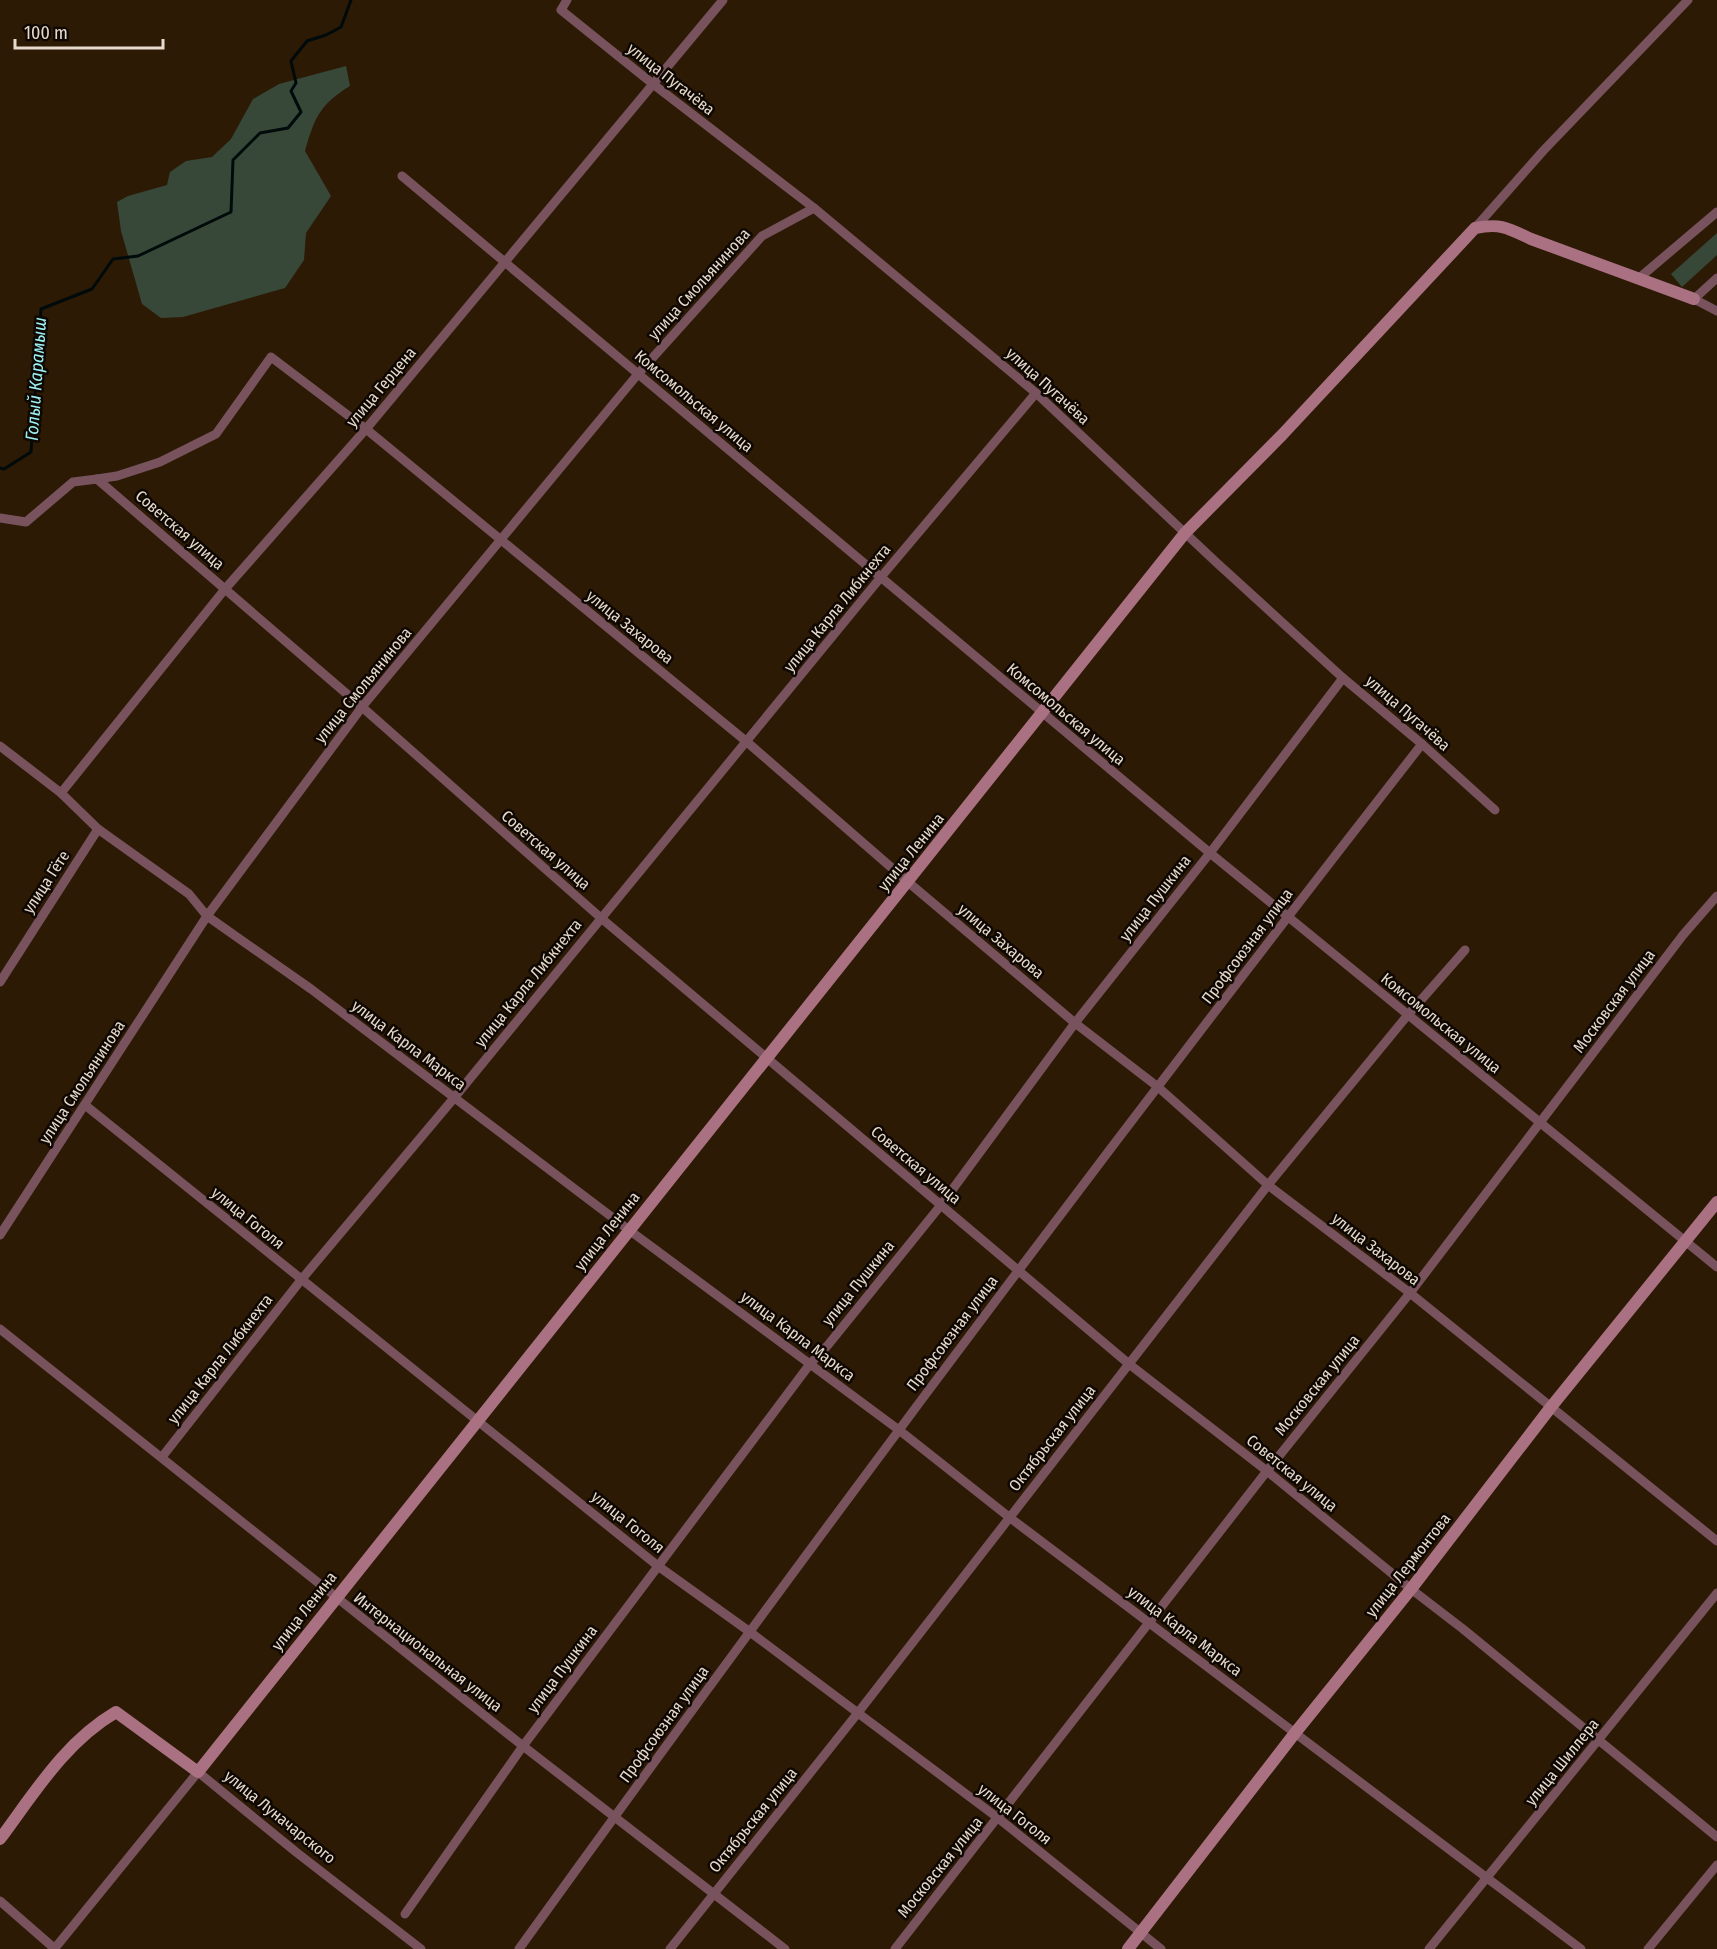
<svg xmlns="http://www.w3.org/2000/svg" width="1717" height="1949" viewBox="0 0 1717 1949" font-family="'Fira Sans Condensed',sans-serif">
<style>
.green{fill:#374839}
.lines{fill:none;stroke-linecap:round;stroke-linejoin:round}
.stream{stroke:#000a0b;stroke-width:3}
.street{stroke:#78535e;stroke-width:9}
.secondary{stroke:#aa7182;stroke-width:12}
.labels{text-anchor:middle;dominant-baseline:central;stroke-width:5;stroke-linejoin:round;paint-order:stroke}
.street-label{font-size:16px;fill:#e6dacd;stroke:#0e0702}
.water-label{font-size:18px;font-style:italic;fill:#9cf1f4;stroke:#0e0702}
</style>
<rect width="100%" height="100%" fill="#2c1a05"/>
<g class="green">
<path d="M346 66 350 86C320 104 314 119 305 151L331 196 306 233 304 260 285 288 183 317 161 318 142 304 121 231 117 202 128 196 167 185 170 172 186 161 212 157 231 139 253 99 279 84Z"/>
<path d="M1717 233V255L1682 287 1671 274Z"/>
</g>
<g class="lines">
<path class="stream" d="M0 468 4 469 31 452 41 309 92 289 113 259 138 256 231 212 233 160 260 133 288 128 301 112 291 91 296 83 291 61 307 41 326 35 341 27 351 0"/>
<g class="street">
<path d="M567 0 561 10 653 84 814 208 1036 393 1217 563 1343 678 1422 744 1495 810"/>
<path d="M402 176 1210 853 1717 1267"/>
<path d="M1475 228 1543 151 1688 0"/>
<path d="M1717 278 1694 299 1717 311"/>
<path d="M1638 279 1717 212"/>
<path d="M97 479 117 476 160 462 216 434 271 357 366 429 747 742 908 882 1075 1023 1158 1087 1268 1185 1410 1293 1717 1541"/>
<path d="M0 518 26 522 73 482 97 479 362 707 601 918 1129 1364 1267 1471 1411 1589 1463 1629 1717 1837"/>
<path d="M0 746 61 793 98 829 189 894 207 916 311 989 629 1230 899 1430 1009 1517 1581 1949"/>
<path d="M61 793 225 589 366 429 723 0"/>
<path d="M0 982 98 829"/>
<path d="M85 1105 658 1566 750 1632 998 1818 1161 1949"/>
<path d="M0 1235 207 916 362 707 638 374 762 236 814 208"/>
<path d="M0 1329 523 1746 785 1949"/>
<path d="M162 1457 301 1280 454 1098 881 577 1036 393"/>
<path d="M0 1901 55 1949"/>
<path d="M405 1914 523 1746 810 1364 828 1345 941 1205 1075 1023 1210 853 1343 678"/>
<path d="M55 1948 198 1772 296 1852 421 1949"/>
<path d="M519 1949C812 1542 1113 1140 1422 744"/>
<path d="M670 1949 857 1714 1268 1185 1407 1016 1465 950"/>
<path d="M895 1949 1267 1471 1410 1293 1683 935 1717 896"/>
<path d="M1429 1949 1717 1593"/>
<path d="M1648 1949 1717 1865"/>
</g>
<g class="secondary">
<path d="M0 1839C35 1792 65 1742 116 1712L198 1772 1185 533 1282 435 1475 228C1501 223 1508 228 1531 239L1694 299"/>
<path d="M1128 1949 1295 1733 1411 1589 1551 1407 1717 1202"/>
</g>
</g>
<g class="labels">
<g class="street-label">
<text transform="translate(671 79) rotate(38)">улица Пугачёва</text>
<text transform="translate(699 284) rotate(-48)">улица Смольянинова</text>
<text transform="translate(1048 386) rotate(42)">улица Пугачёва</text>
<text transform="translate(381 387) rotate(-50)">улица Герцена</text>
<text transform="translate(694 401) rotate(40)">Комсомольская улица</text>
<text transform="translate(180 530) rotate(41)">Советская улица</text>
<text transform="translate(837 608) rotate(-51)">улица Карла Либкнехта</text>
<text transform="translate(630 627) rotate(39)">улица Захарова</text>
<text transform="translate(363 685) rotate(-51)">улица Смольянинова</text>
<text transform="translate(1408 713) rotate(41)">улица Пугачёва</text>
<text transform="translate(1066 714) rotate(40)">Комсомольская улица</text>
<text transform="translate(546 850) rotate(41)">Советская улица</text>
<text transform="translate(911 852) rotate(-51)">улица Ленина</text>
<text transform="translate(46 882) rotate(-57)">улица Гёте</text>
<text transform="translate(1155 898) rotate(-52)">улица Пушкина</text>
<text transform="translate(1001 941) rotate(40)">улица Захарова</text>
<text transform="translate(1247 946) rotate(-53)">Профсоюзная улица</text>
<text transform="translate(528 983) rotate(-51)">улица Карла Либкнехта</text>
<text transform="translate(1614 1001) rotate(-53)">Московская улица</text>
<text transform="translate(1441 1023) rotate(39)">Комсомольская улица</text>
<text transform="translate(409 1045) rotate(37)">улица Карла Маркса</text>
<text transform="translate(82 1082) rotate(-57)">улица Смольянинова</text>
<text transform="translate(916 1165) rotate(40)">Советская улица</text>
<text transform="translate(248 1218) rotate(39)">улица Гоголя</text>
<text transform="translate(607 1231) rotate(-52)">улица Ленина</text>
<text transform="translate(1376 1249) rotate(38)">улица Захарова</text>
<text transform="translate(858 1283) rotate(-51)">улица Пушкина</text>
<text transform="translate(952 1333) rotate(-53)">Профсоюзная улица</text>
<text transform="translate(798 1336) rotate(37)">улица Карла Маркса</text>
<text transform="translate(220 1359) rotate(-52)">улица Карла Либкнехта</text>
<text transform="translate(1317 1385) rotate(-51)">Московская улица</text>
<text transform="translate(1052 1438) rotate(-52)">Октябрьская улица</text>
<text transform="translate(1292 1473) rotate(39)">Советская улица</text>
<text transform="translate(628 1522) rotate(39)">улица Гоголя</text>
<text transform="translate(1408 1565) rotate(-52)">улица Лермонтова</text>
<text transform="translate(304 1611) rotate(-52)">улица Ленина</text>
<text transform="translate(1185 1631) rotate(37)">улица Карла Маркса</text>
<text transform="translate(428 1652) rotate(38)">Интернациональная улица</text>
<text transform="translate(562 1669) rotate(-53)">улица Пушкина</text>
<text transform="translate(664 1724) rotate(-54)">Профсоюзная улица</text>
<text transform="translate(1562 1762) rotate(-51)">улица Шиллера</text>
<text transform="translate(1015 1814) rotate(38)">улица Гоголя</text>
<text transform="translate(280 1817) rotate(39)">улица Луначарского</text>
<text transform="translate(753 1820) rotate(-51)">Октябрьская улица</text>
<text transform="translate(940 1867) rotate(-51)">Московская улица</text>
</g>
<g class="water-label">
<text transform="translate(36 379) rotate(-86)">Голый Карамыш</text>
</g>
</g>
<path d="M15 39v9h148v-9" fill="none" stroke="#e6dacd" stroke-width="3"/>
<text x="24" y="39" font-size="18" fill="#e6dacd" stroke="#0e0702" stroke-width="4.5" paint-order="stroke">100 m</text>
</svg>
